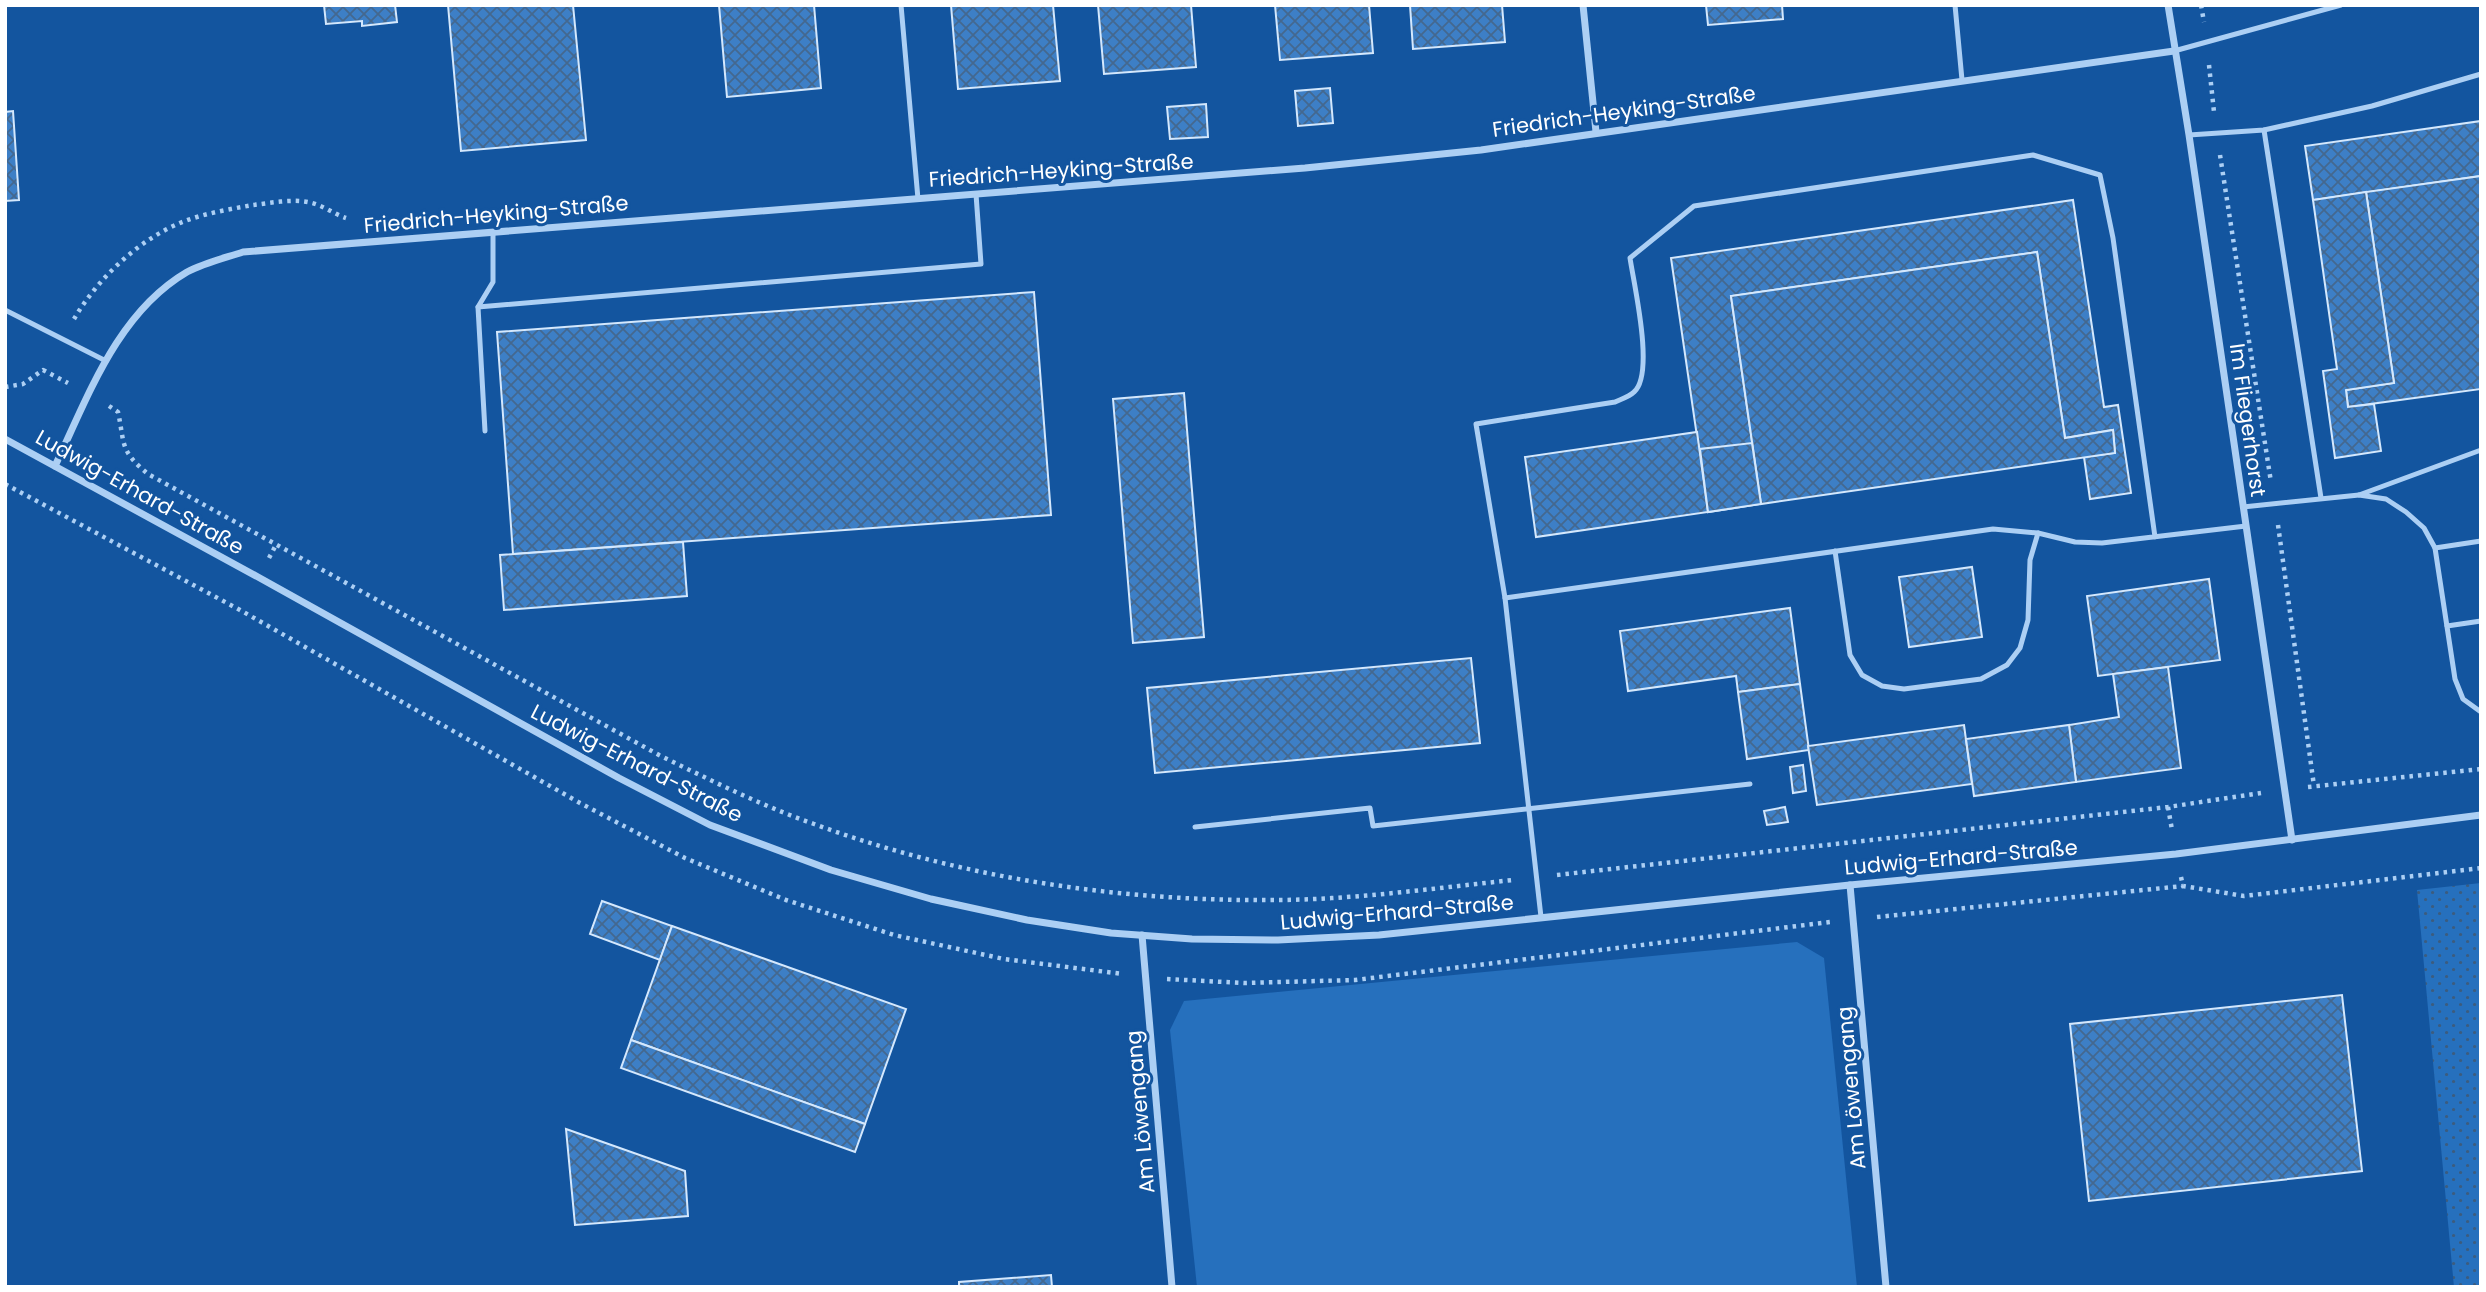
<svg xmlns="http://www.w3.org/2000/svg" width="2486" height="1292" viewBox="0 0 2486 1292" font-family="Poppins,sans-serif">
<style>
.green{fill:#2670bd}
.park{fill:url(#park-dots)}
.building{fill:url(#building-cross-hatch);stroke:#d4e8fd;stroke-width:2}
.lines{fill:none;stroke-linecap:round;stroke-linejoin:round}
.path{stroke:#accff4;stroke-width:4.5;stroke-dasharray:3.5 5;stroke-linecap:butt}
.lane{stroke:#accff4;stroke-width:5}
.street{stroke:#accff4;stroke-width:7}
.labels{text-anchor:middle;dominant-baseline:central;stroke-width:6;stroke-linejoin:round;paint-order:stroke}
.street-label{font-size:21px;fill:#fff;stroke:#13559f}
</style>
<defs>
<pattern id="park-dots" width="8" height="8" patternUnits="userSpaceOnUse" patternTransform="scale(1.75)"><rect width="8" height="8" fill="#2670bd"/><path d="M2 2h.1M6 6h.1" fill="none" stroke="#3b5c7f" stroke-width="1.8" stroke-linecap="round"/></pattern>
<pattern id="building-cross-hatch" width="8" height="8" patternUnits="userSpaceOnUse" patternTransform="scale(1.75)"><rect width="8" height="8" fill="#3d7fc6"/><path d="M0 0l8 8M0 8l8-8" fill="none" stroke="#44688f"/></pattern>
</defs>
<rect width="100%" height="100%" fill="#13559f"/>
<path class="green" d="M1797 942 1824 958 1857 1287H1197L1170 1030 1184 1001Z"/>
<path class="park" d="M2481 883V1287H2454L2417 890Z"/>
<g class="building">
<path d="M324 5H395L397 22 362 26V21L326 24Z"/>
<path d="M448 5H573L586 140 461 151Z"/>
<path d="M719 5H814L821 88 727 97Z"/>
<path d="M951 5H1053L1060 81 958 89Z"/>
<path d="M1098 5H1191L1196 67 1104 74Z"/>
<path d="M1275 5H1369L1373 53 1280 60Z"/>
<path d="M1410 5H1502L1505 42 1413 49Z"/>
<path d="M1706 5H1782L1783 19 1708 25Z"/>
<path d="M1330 88 1333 123 1298 126 1295 91Z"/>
<path d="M1206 104 1208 137 1170 139 1167 107Z"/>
<path d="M13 111 19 200 5 201V112Z"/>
<path d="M2481 121V176L2313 200 2305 146Z"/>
<path d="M2481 176V389L2348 407 2346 390 2394 383 2366 192Z"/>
<path d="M2366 192 2394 383 2346 390 2348 407 2374 404 2381 451 2335 458 2323 371 2337 369 2313 200Z"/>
<path d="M2073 200 2104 407 2118 405 2131 493 2090 499 2084 457 2115 453 2113 430 2065 438 2037 252 1731 296 1761 504 1708 512 1671 258Z"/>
<path d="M2037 252 2065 438 2113 430 2115 453 1761 504 1731 296Z"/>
<path d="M1034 292 1051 515 513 554 497 332Z"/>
<path d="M1184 393 1204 637 1133 643 1113 399Z"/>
<path d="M1697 432 1708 512 1536 537 1525 457Z"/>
<path d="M1752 443 1761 504 1708 512 1700 449Z"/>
<path d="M683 542 687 596 504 610 500 555Z"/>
<path d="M1972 567 1982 637 1909 647 1899 577Z"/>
<path d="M2209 579 2220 660 2098 676 2087 596Z"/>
<path d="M1790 608 1800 684 1738 692 1736 676 1628 691 1620 631Z"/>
<path d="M1471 658 1480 743 1155 773 1147 688Z"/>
<path d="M2168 667 2181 768 2076 782 2069 725 2119 717 2113 674Z"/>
<path d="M1800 684 1809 750 1747 759 1738 692Z"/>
<path d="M1964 725 1972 784 1817 805 1808 746Z"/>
<path d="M2069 725 2076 782 1974 796 1966 739Z"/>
<path d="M1803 765 1806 791 1793 793 1790 767Z"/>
<path d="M1785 807 1788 822 1767 825 1764 811Z"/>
<path d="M602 901 672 926 660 960 590 934Z"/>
<path d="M672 926 906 1009 865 1124 631 1040Z"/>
<path d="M2342 995 2362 1171 2089 1201 2070 1024Z"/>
<path d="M631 1040 865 1124 855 1152 621 1068Z"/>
<path d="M566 1129 685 1171 688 1216 575 1225Z"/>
<path d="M1051 1275 1052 1287H959V1282Z"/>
</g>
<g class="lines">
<g class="path">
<path d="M2201 5 2204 22"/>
<path d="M2209 65 2214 112"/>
<path d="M2220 155 2271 482"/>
<path d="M74 319C98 278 140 238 185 221 206 213 231 209 253 205 271 203 294 198 312 203 324 206 334 214 346 218"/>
<path d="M5 387 23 384 43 370 68 383"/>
<path d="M109 406 118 412C125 444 119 450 148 474L659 755C710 780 760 805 814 824 964 879 1122 902 1281 900 1359 899 1436 888 1513 880"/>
<path d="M5 484 240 610 580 803 685 858 786 900 894 935 1004 959 1123 974"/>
<path d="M2278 525 2314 786"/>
<path d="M269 558 277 543"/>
<path d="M2308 787 2481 769"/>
<path d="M2168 807 2172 830"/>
<path d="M1557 875 2168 807 2261 793"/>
<path d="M2181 877 2183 886 2244 896 2481 868"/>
<path d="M1877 917 2183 886"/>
<path d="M1167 979 1244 983 1355 980 1830 922"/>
</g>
<g class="lane">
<path d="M901 5 918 199"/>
<path d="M1955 5 1962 80"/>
<path d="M2174 51 2341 5"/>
<path d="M2264 130 2321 498"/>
<path d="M2189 135 2264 130 2372 106 2481 74"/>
<path d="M478 307 981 264 976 194"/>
<path d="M5 310 106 361"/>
<path d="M485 431 478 307 493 282V232"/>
<path d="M2359 495 2386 499 2406 512 2424 528 2435 548 2455 679 2463 699 2481 712"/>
<path d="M2243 507 2359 495 2481 450"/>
<path d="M2155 537 2113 238 2100 175 2033 155 1694 206 1630 258C1634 285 1655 374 1634 392 1629 397 1621 399 1615 402L1476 424 1505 598 1993 529 2038 533 2075 542 2102 543 2246 526"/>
<path d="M2435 548 2481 541"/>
<path d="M1835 551 1850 655 1862 675 1882 686 1904 689 1981 679 2007 665 2020 648 2028 620 2030 560 2038 533"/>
<path d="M1505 598 1541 917"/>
<path d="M2447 626 2481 621"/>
<path d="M1195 827 1370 808 1373 826 1750 784"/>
</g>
<g class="street">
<path d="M1583 5 1596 132"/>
<path d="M2168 5 2189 135 2292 840"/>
<path d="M5 439 258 577 619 778 710 825 831 870 931 899 1027 920 1111 933 1192 939 1278 940 1379 935 1850 885 2176 854 2481 815"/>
<path d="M55 466C88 397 117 313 187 272 204 263 225 258 243 252L1305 168 1481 150 2174 51"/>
<path d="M1850 885 1886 1287"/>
<path d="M1142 935 1172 1287"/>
</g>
</g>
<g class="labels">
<g class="street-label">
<text transform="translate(1624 111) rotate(-8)">Friedrich-Heyking-Straße</text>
<text transform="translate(1061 170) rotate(-4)">Friedrich-Heyking-Straße</text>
<text transform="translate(496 214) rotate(-5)">Friedrich-Heyking-Straße</text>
<text transform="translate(2248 420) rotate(82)">Im Fliegerhorst</text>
<text transform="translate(140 492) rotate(29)">Ludwig-Erhard-Straße</text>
<text transform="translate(637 763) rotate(27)">Ludwig-Erhard-Straße</text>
<text transform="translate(1961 857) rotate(-5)">Ludwig-Erhard-Straße</text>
<text transform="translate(1397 912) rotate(-5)">Ludwig-Erhard-Straße</text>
<text transform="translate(1851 1088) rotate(-95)">Am Löwengang</text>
<text transform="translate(1140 1112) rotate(-95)">Am Löwengang</text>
</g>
</g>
<rect width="2486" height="1292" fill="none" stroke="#ffffff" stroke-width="14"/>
</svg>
